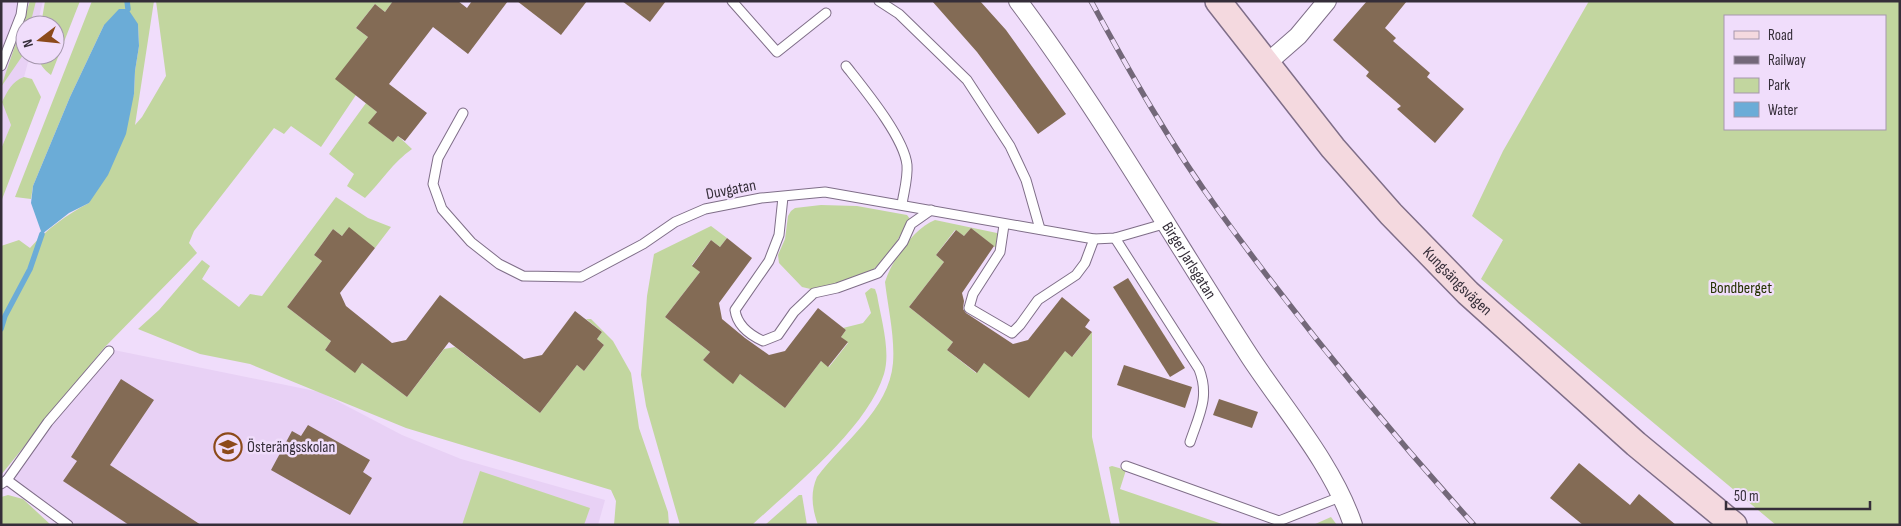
<svg xmlns="http://www.w3.org/2000/svg" width="1901" height="526" viewBox="0 0 1901 526" font-family="'Sofia Sans Condensed',sans-serif">
<style>
.built{fill:#e8d1f5}
.green{fill:#c2d69f;fill-rule:evenodd}
.water{fill:#6bacd7}
.lines{fill:none;stroke-linecap:round;stroke-linejoin:round}
.stream{stroke:#6bacd7;stroke-width:5.5}
.building{fill:#836b55}
.lane-casing{stroke:#7f6e88;stroke-width:11}
.street-casing{stroke:#7f6e88;stroke-width:20}
.secondary-casing{stroke:#7f6e88;stroke-width:28}
.lane{stroke:#fff;stroke-width:9}
.street{stroke:#fff;stroke-width:18}
.secondary{stroke:#f4d9df;stroke-width:25}
.rail-casing{stroke:#736879;stroke-width:5.5}
.rail{stroke:#f0ddfb;stroke-width:4;stroke-dasharray:11;stroke-linecap:butt}
.labels{text-anchor:middle;dominant-baseline:central;stroke-width:5;stroke-linejoin:round;paint-order:stroke}
.street-label{font-size:16px;fill:#352e39;stroke:#f0ddfb}
.park-label{font-size:16px;fill:#253201;stroke:#f0ddfb}
.poi-label{font-size:16px;fill:#352e39;stroke:#f0ddfb;text-anchor:start}
</style>
<rect width="100%" height="100%" fill="#f0ddfb"/>
<g class="built">
<path d="M1 1H43L37 25H25V55H30L11 125 1 149Z"/>
<path d="M104 348 320 392 402 435 461 459 605 500 598 525H63L5 473Z"/>
</g>
<g class="green">
<path d="M30 1H36L30 25H25L23 55 1 87Z"/>
<path d="M45 1H80L51 75C44 70 39 64 38 55H55V25H41Z"/>
<path d="M92 1H154L135 125 142 117 166 76 156 1H393L385 12 375 4 356 28 368 37 336 79 356 95 321 147 291 126 284 134 274 128 194 231 189 243 197 253 104 348 1 475V246L19 240 30 248C47 229 66 215 89 203L134 94 135 71 139 46 138 24 104 25 70 97 33 186 31 199 15 197Z"/>
<path d="M1589 1H1900V525H1776L1481 279 1503 240 1472 216 1503 151ZM1725 16H1885V129H1725Z"/>
<path d="M24 77 32 79 41 97 1 202V149L11 125 2 102C7 92 12 81 24 77Z"/>
<path d="M366 103 377 112 369 123 393 142 398 136 412 149C393 162 381 182 365 198L347 186 354 174 329 154Z"/>
<path d="M336 197 368 218 391 227 375 248 349 228 342 236 333 229 314 255 322 261 287 307 331 341 325 350 355 372 362 363 407 397 444 349 455 347 540 413 577 365 584 371 604 345 597 339 602 332 586 319H591L613 341 631 373 639 428 668 512 669 525H614L616 501 611 490 406 428 250 364 200 354 138 329 159 310 202 260 210 266 202 279 239 307 250 294 262 296Z"/>
<path d="M821 205 857 206 907 215 910 219 891 251 871 272 815 290 802 287 779 263 778 255 785 239 788 216 791 211 795 208Z"/>
<path d="M935 220 997 233 1000 235V244L996 248 971 228 964 236 955 230 936 255 944 262 909 307 953 342 947 350 976 373 984 363 1065 351 1073 356 1092 332V437L1111 525H818C812 508 810 493 817 477 843 442 889 410 893 363 895 337 888 308 885 282 892 260 913 229 935 220Z"/>
<path d="M711 226 727 238 720 247 711 240 692 265 700 272 665 317 710 352 703 360 733 383 740 374 785 408 821 361 829 367 848 343 841 337 846 330 843 328 863 323 871 313 865 293 871 288 875 289 877 295C881 319 891 351 884 374 867 429 793 487 752 525H680L646 406 641 375 647 296 654 254Z"/>
<path d="M1112 466 1126 470 1120 489 1225 525H1120L1109 467Z"/>
<path d="M480 471 590 508 584 525H462Z"/>
<path d="M8 495 23 499 51 525H1V497Z"/>
<path d="M799 495H802L807 525H765Z"/>
<path d="M1331 517 1337 525H1313Z"/>
</g>
<path class="water" d="M119 9H128L138 24 139 46 135 71 134 94 126 134 108 175 89 203 69 213 42 234 31 203 33 186 70 97 104 25Z"/>
<g class="lines">
<g class="stream">
<path d="M127 1 128 9"/>
<path d="M1 329 5 316 30 269 42 234"/>
</g>
</g>
<g class="building">
<path d="M393 1H458L467 8 472 1H508L468 54 433 27 389 84 427 113 405 141 398 136 393 142 368 123 377 112 335 79 368 37 356 28 375 4 385 12Z"/>
<path d="M517 1H587L561 35Z"/>
<path d="M622 1H666L650 22Z"/>
<path d="M932 1H980L1006 30 1066 114 1038 134 977 52Z"/>
<path d="M1367 1H1407L1385 28 1396 38 1393 41 1430 73 1427 77 1464 109 1435 143 1397 109 1401 106 1366 76 1369 72 1333 40Z"/>
<path d="M349 227 375 248 340 293 346 306 392 343 406 340 440 295 524 359 542 355 575 311 602 332 597 339 604 345 584 371 577 365 540 413 449 342 407 397 362 363 355 373 325 350 331 341 287 307 322 261 314 255 333 229 342 236Z"/>
<path d="M971 228 994 246 962 293 964 301 963 309 966 313 1013 344 1028 340 1062 297 1090 320 1085 327 1092 332 1072 357 1065 351 1029 398 984 363 977 373 947 350 953 342 909 307 944 262 936 255 956 230 964 236Z"/>
<path d="M727 238 752 258 719 303 722 319 745 338 769 355 785 351 818 308 846 330 841 337 848 342 828 367 821 361 785 408 740 374 733 384 703 360 710 352 665 317 700 272 692 266 711 240 720 247Z"/>
<path d="M1128 278 1185 368 1170 377 1113 287Z"/>
<path d="M1124 365 1192 387 1185 408 1117 385Z"/>
<path d="M121 379 154 400 110 465 201 525H129L63 481 77 461 71 457Z"/>
<path d="M1219 399 1258 412 1252 428 1213 415Z"/>
<path d="M308 425 370 460 363 472 372 478 350 515 271 470 292 431 301 436Z"/>
<path d="M1579 463 1630 505 1639 494 1676 525H1583L1550 498Z"/>
</g>
<g class="lines">
<g class="lane-casing">
<g id="lane">
<path d="M732 1 777 52 826 13"/>
<path d="M879 1 899 14 967 80 1010 146 1026 180 1040 229"/>
<path d="M1 66 21 15 23 1"/>
<path d="M846 66C864 89 904 137 907 165 908 178 904 191 902 204"/>
<path d="M463 113 438 158 433 184 442 209 471 242 499 264 523 276 581 277 643 244 675 222 705 209 761 198 825 192 1094 239 1115 238 1167 223"/>
<path d="M783 197 779 235 769 261 735 310C737 325 750 335 763 341L778 335 794 312 814 293 837 288 878 273 903 242 911 224 931 210"/>
<path d="M1004 225 1000 252 973 294 969 308 1012 333 1020 325 1038 300 1076 275 1085 263 1094 239"/>
<path d="M1115 238 1199 369C1210 397 1199 415 1190 442"/>
<path d="M1126 466 1279 521 1340 497"/>
<path d="M7 480 68 525"/>
<path d="M1 484 7 480 48 422 109 351"/>
</g>
</g>
<g class="street-casing">
<g id="street">
<path id="s1" d="M1018 1C1103 115 1173 238 1250 357 1285 410 1333 465 1353 525"/>
<path d="M1266 64 1298 36 1327 1"/>
</g>
</g>
<g class="secondary-casing">
<g id="secondary">
<path id="s2" d="M1218 1 1333 148 1391 214 1468 293 1636 444 1734 525"/>
</g>
</g>
<use href="#lane" class="lane"/>
<use href="#street" class="street"/>
<use href="#secondary" class="secondary"/>
<g class="rail-casing">
<path id="rail" d="M1091 1C1130 73 1171 145 1219 211 1298 320 1384 425 1474 525"/>
</g>
<use href="#rail" class="rail"/>
</g>
<defs>
<g id="school-ring" transform="scale(1.4375)"><circle r="9.5" fill="#f0ddfb" stroke="#8c4a1a" stroke-width="1.5"/><path d="M0-5L7-2L0 1L-7-2ZM-4 1L0 2.5L4 1V4Q0 6-4 4Z" fill="#8c4a1a"/></g>
</defs>
<g fill-rule="evenodd">
<use href="#school-ring" x="228" y="447"/>
</g>
<g class="labels">
<g class="street-label">
<text transform="translate(731 190) rotate(-11)">Duvgatan</text>
<text stroke="none"><textPath href="#s1" startOffset="311">Birger Jarlsgatan</textPath></text>
<text stroke="none"><textPath href="#s2" startOffset="369">Kungsängsvägen</textPath></text>
</g>
<g class="park-label">
<text x="1741" y="288">Bondberget</text>
</g>
<g class="poi-label">
<text x="247" y="447">Österängsskolan</text>
</g>
</g>
<rect width="1901" height="526" fill="none" stroke="#352e39" stroke-width="5"/>
<rect x="1724" y="15" width="162" height="115" fill="#f0ddfb" stroke="#a597ad"/>
<rect x="1734" y="31" width="25" height="8" fill="#f4d9df" stroke="#a597ad"/>
<text x="1768" y="40" font-size="15" fill="#352e39">Road</text>
<rect x="1734" y="56" width="25" height="8" fill="#736879" stroke="#a597ad"/>
<text x="1768" y="65" font-size="15" fill="#352e39">Railway</text>
<rect x="1734" y="78" width="25" height="15" fill="#c2d69f" stroke="#a597ad"/>
<text x="1768" y="90" font-size="15" fill="#352e39">Park</text>
<rect x="1734" y="102" width="25" height="15" fill="#6bacd7" stroke="#a597ad"/>
<text x="1768" y="115" font-size="15" fill="#352e39">Water</text>
<g transform="translate(40 40) rotate(254)"><circle r="24" fill="#f0ddfb" stroke="#a597ad"/>
<path d="M0-4L9 19L0 12L-9 19Z" fill="#8c4a1a"/>
<text y="-8" font-size="14" font-weight="bold" text-anchor="middle" fill="#352e39">N</text>
</g>
<path d="M1726 501v8h144v-8" fill="none" stroke="#352e39" stroke-width="2.5"/>
<text x="1734" y="501" font-size="15" fill="#352e39" stroke="#f0ddfb" stroke-width="4" paint-order="stroke">50 m</text>
</svg>
